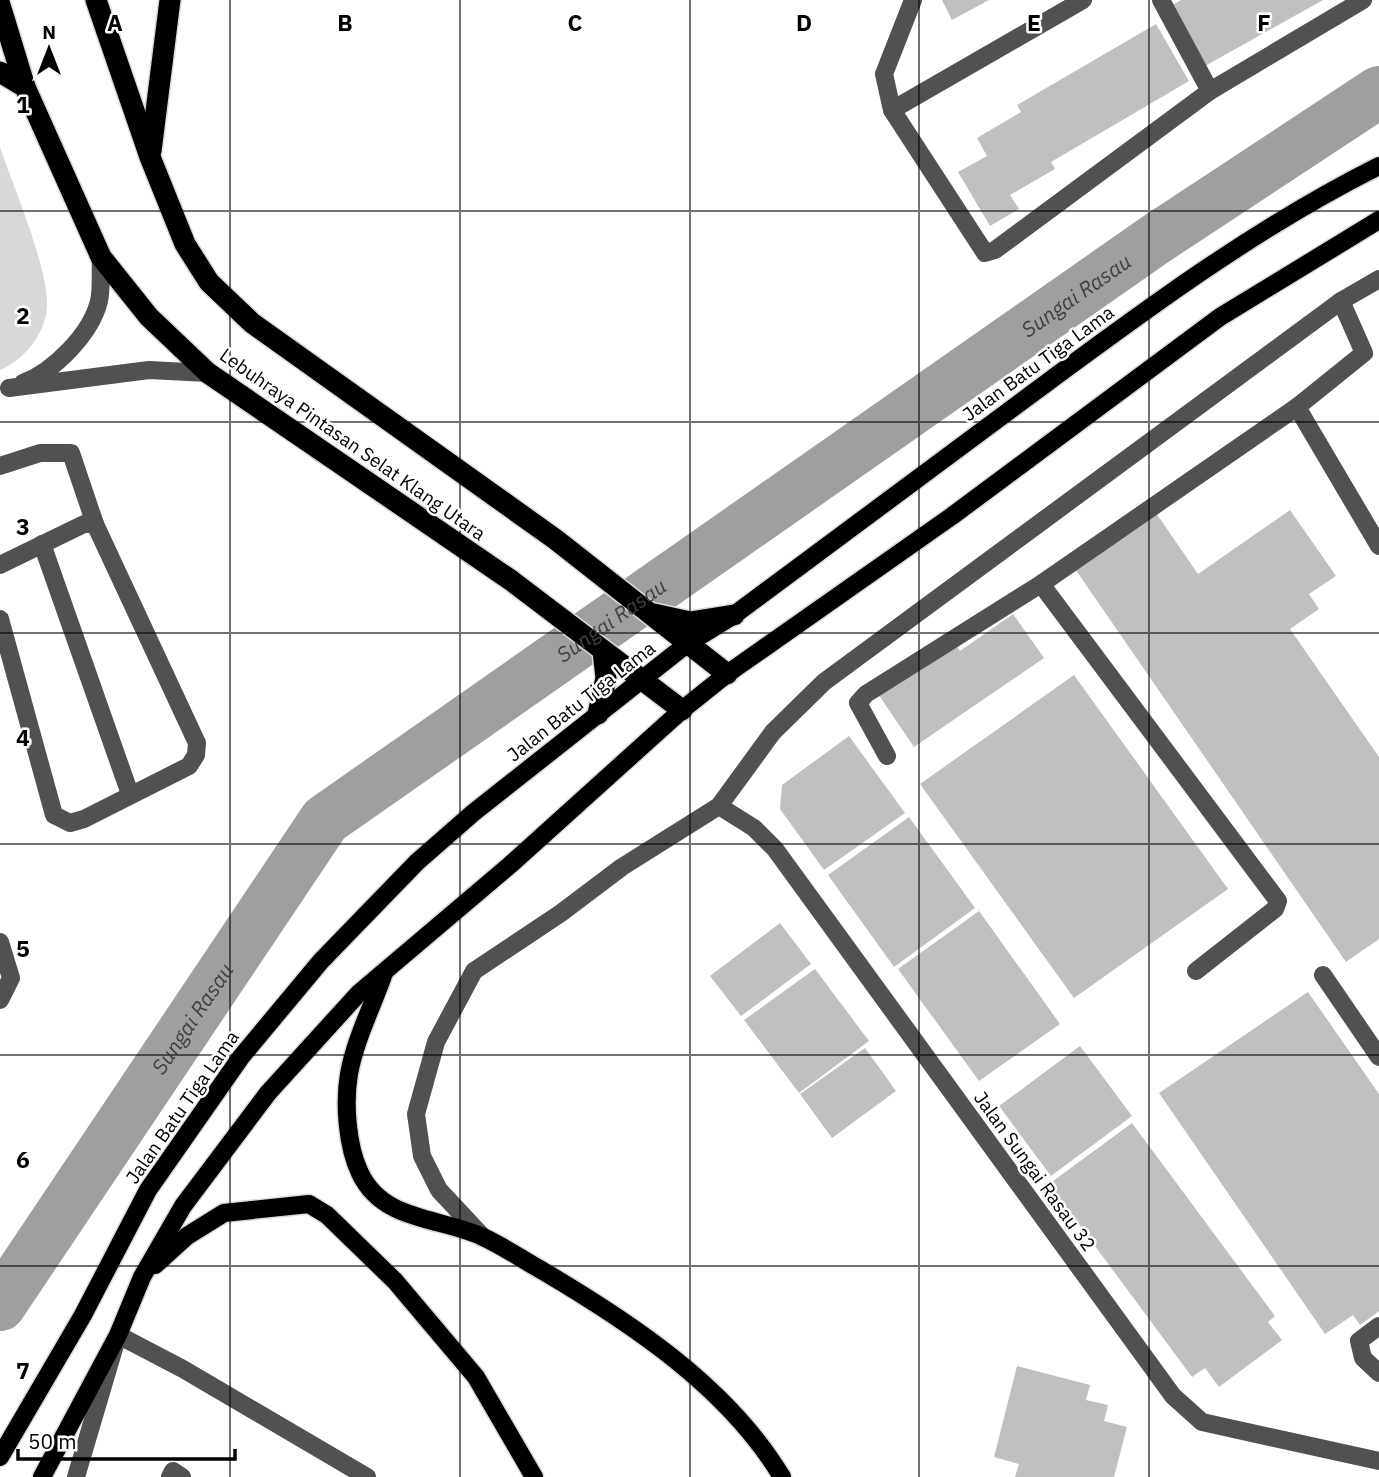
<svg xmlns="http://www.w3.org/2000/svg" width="1379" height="1477" viewBox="0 0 1379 1477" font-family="'IBM Plex Sans',sans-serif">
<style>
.green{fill:#d8d8d8}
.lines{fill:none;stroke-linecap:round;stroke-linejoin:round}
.river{stroke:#9f9f9f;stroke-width:52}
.building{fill:#c0c0c0}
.major-casing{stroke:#dbdbdb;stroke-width:21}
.highway-casing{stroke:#dbdbdb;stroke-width:24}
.minor{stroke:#515151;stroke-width:18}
.major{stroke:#000;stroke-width:18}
.highway{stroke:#000;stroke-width:21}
.grid{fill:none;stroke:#000;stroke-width:2;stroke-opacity:0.55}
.labels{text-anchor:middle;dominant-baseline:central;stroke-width:5;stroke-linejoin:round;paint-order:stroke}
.street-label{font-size:19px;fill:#000;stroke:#fff}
.water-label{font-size:21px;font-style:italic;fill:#404040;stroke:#fff}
.grid-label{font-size:23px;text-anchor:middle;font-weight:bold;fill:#000;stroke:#fff;stroke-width:5;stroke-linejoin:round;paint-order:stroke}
</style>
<rect width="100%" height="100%" fill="#fff"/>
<path class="green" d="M0 147C13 186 47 264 47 303 48 330 25 360 0 370Z"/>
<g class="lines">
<path class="river" id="s1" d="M0 1305 325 820 1156 239 1379 92"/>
</g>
<g class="building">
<path d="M942 0H989L952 20Z"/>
<path d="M1181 0H1323L1205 66 1171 6Z"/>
<path d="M1156 24 1189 81 1051 162 1055 169 1010 195 1019 209 990 226 958 172 987 156 977 138 1021 112 1017 105Z"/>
<path d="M1154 510 1198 574 1290 510 1336 576 1309 594 1319 609 1290 629 1379 757V939L1346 962 1073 566Z"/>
<path d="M1013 614 1044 658 914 747 878 694 954 642 960 651Z"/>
<path d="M1074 675 1228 889 1074 998 920 784Z"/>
<path d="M849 736 905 813 824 870 780 809 782 785Z"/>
<path d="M909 817 975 908 894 967 828 875Z"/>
<path d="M979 911 1060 1024 979 1081 898 969Z"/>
<path d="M780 923 811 964 741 1016 710 976Z"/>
<path d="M815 969 869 1041 799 1093 744 1020Z"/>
<path d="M1308 992 1379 1094V1311L1360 1325 1353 1315 1325 1334 1159 1093Z"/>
<path d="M1080 1046 1132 1116 1051 1176 999 1106Z"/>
<path d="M865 1048 896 1091 832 1138 800 1094Z"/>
<path d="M1132 1123 1275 1316 1268 1322 1282 1340 1219 1387 1205 1368 1192 1377 1049 1184Z"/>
<path d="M1017 1366 1090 1385 1086 1400 1108 1405 1104 1421 1127 1427 1114 1477H1015L1019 1464 994 1457Z"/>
</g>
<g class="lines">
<g class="major-casing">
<g id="major">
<path d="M384 973C373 1005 355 1040 349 1074 344 1103 347 1146 360 1173 383 1222 440 1217 483 1237 503 1246 523 1260 543 1271 631 1323 728 1387 782 1477"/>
<path d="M155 1265 187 1236 224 1213 309 1204 327 1215 395 1281 476 1377 534 1477"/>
<path d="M0 1457 83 1315 148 1190 241 1057 321 961 417 862 473 813 687 644 734 615C833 541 933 467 1033 393 1144 311 1255 228 1379 166"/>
<path d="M42 1477 118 1335 142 1277 183 1206 268 1093 359 993 510 865 682 710 727 674 952 516 1220 317 1379 220"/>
</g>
</g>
<g class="highway-casing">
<g id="highway">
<path d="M96 0 150 157 185 244 209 282 252 323 555 539 727 674"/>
<path d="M0 5 25 87 101 257 149 317 208 373 512 581 682 710"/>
<path d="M0 72 25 87"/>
<path d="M151 151 170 0"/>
<path d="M654 614 690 622 734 615"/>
<path d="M598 714 606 678 603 651"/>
</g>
</g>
<g class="minor">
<path d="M913 0 884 74 892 110 985 253 995 250 1210 91 1363 0"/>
<path d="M1161 0 1210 91"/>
<path d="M892 110 1083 0"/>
<path d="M23 383C54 371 91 334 99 301 102 288 100 271 101 257"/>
<path d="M9 388 149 370 208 373"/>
<path d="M1297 407 1379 546"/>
<path d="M0 466 40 453H71L95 524"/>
<path d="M42 544 130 794"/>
<path d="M0 565 84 524H95L197 743 196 755 189 766 84 819 70 823 54 815 0 619"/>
<path d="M1041 584 1278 901 1275 909 1196 971"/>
<path d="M887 756 858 703 866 694 1041 584 1297 407 1364 353 1341 301"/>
<path d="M719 806 754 828 775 849 1173 1396 1202 1422 1379 1461"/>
<path d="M0 942 11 978 0 1000"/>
<path d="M1323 975 1379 1057"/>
<path d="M482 1236 439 1190 422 1156 416 1114 436 1042 474 971 561 913 622 867 719 806 773 732 824 682 1341 301 1379 279"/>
<path d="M1379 1326 1359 1341 1363 1358 1379 1373"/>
<path d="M76 1477 118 1335 183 1369 367 1477"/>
<path d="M170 1477 173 1471 182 1477"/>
</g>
<use href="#major" class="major"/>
<use href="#highway" class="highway"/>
</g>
<path class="grid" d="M230 0V1477M460 0V1477M690 0V1477M919 0V1477M1149 0V1477M0 211H1379M0 422H1379M0 633H1379M0 844H1379M0 1055H1379M0 1266H1379"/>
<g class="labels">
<g class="street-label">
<text transform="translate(1038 363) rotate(-36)">Jalan Batu Tiga Lama</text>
<text transform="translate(353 444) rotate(35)">Lebuhraya Pintasan Selat Klang Utara</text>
<text transform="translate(581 701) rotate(-38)">Jalan Batu Tiga Lama</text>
<text transform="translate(182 1107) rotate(-55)">Jalan Batu Tiga Lama</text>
<text transform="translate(1035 1171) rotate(54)">Jalan Sungai Rasau 32</text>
</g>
<g class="water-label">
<text stroke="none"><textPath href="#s1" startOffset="1500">Sungai Rasau</textPath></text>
<text stroke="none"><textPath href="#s1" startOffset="933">Sungai Rasau</textPath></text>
<text stroke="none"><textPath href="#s1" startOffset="345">Sungai Rasau</textPath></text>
</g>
</g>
<g class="grid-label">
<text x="115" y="31">A</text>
<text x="345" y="31">B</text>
<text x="575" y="31">C</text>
<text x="804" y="31">D</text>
<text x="1034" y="31">E</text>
<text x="1264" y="31">F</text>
<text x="23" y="113">1</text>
<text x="23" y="324">2</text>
<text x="23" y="535">3</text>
<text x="23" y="746">4</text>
<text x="23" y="957">5</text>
<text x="23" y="1168">6</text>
<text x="23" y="1379">7</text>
</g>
<g transform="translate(49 49)" stroke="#ffffff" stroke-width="5" paint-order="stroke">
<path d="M0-5L12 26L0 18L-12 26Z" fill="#000000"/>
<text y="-10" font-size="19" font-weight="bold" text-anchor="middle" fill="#000000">N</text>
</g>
<path d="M18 1449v10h217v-10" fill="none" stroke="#000000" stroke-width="3.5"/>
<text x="28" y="1449" font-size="21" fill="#000000" stroke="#ffffff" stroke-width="5" paint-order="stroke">50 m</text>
</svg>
